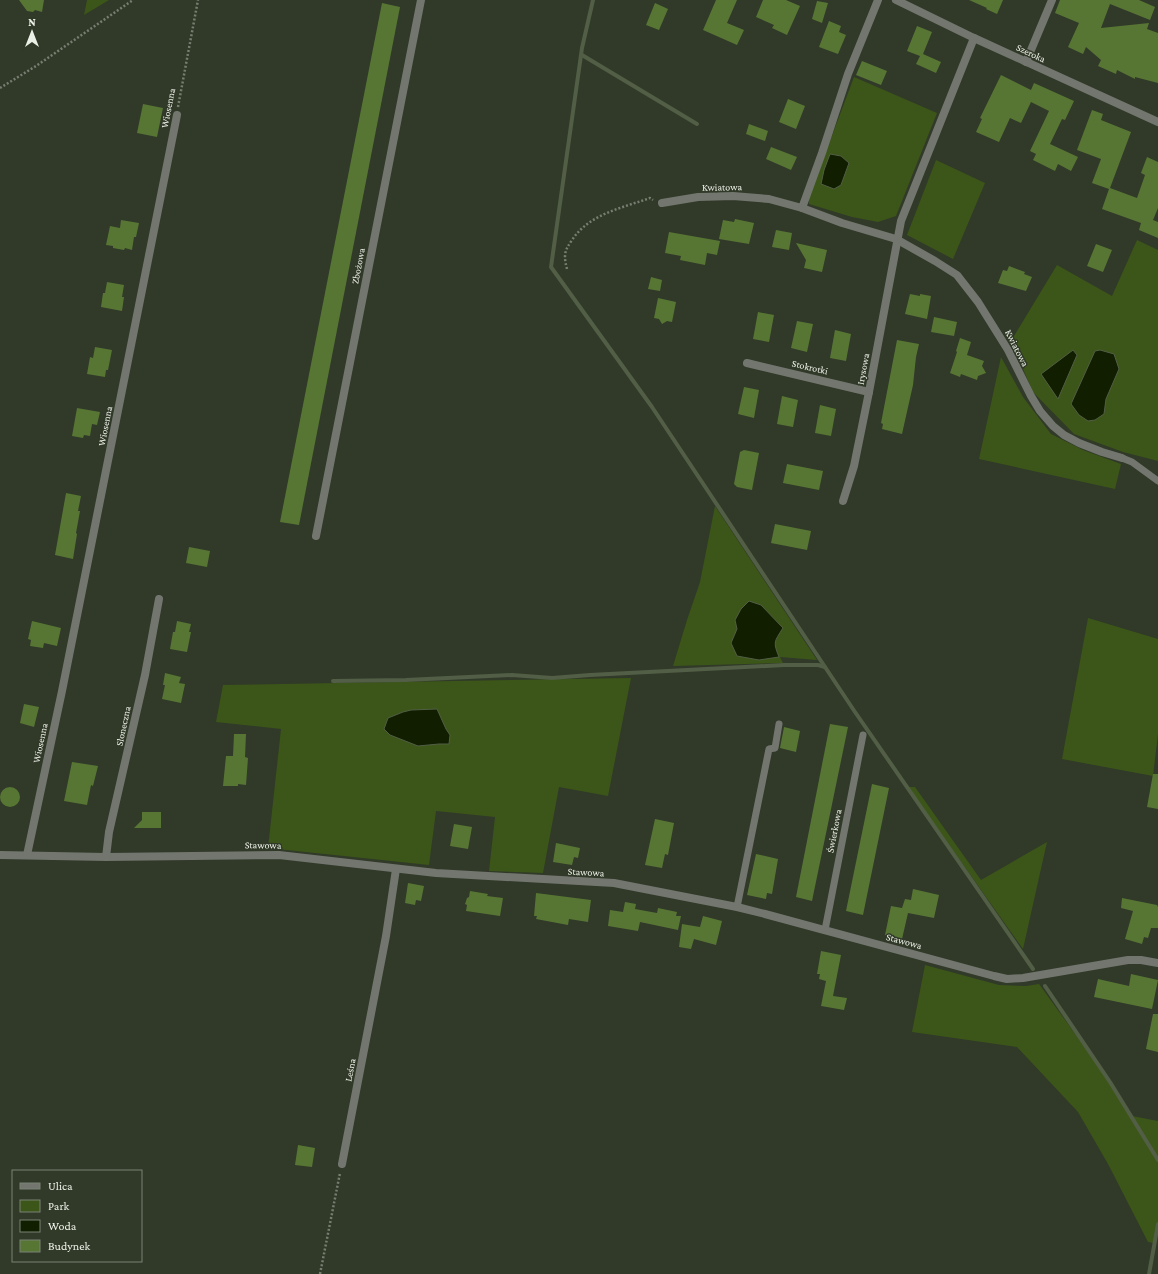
<svg xmlns="http://www.w3.org/2000/svg" width="1158" height="1274" viewBox="0 0 1158 1274" font-family="'Crimson Pro',serif">
<style>
.green{fill:#3b5618;fill-rule:evenodd}
.water{fill:#111f00;stroke:#525e45}
.lines{fill:none;stroke-linecap:round;stroke-linejoin:round}
.stream{stroke:#525e45;stroke-width:4}
.building{fill:#577634}
.path{stroke:#777e71;stroke-width:2.5;stroke-dasharray:2 2;stroke-linecap:butt}
.lane{stroke:#72766e;stroke-width:7}
.street{stroke:#72766e;stroke-width:8}
.labels{text-anchor:middle;dominant-baseline:central;stroke-width:3;stroke-linejoin:round;paint-order:stroke}
.street-label{font-size:10px;fill:#ebf0e6;stroke:#313929}
</style>
<rect width="100%" height="100%" fill="#313929"/>
<g class="green">
<path d="M87 0H109L84 15Z"/>
<path d="M854 77 937 113 896 216 878 222 852 217 809 204V197Z"/>
<path d="M936 160 985 183 953 259 907 235Z"/>
<path d="M1137 240 1158 250V461L1123 452 1074 434 1033 392 1011 341 1057 265 1112 296Z"/>
<path d="M1001 357 1023 397 1051 434 1083 450 1121 464 1115 489 979 459Z"/>
<path d="M715 506 817 660 780 657 783 663 673 666 687 620 700 582ZM737 629 777 638 774 644 779 657Z"/>
<path d="M1088 618 1158 639V734L1153 776 1062 759Z"/>
<path d="M631 678 608 796 559 787 543 873 489 871 495 817 436 811 429 865 268 848 281 729 216 722 223 685Z"/>
<path d="M908 787H915L981 880 1047 842 1023 949Z"/>
<path d="M925 965 999 985 1026 986 1039 984 1110 1082 1132 1116 1158 1121V1224L1154 1243 1148 1242 1108 1164 1078 1112 1017 1047 912 1032Z"/>
</g>
<g class="water">
<path d="M830 154 841 156 849 163 841 185 834 189 821 184 824 170Z"/>
<path d="M1073 350 1077 355 1058 399 1041 374Z"/>
<path d="M1100 350 1114 354 1119 369 1106 399 1104 414 1095 420 1088 421 1079 415 1071 404 1095 351Z"/>
<path d="M749 601 761 605 783 628C774 642 773 642 779 657L759 660 737 656 731 643 737 629 735 620 741 609Z"/>
<path d="M437 709 446 729 450 735 449 744H439L418 746 390 735 384 729 388 718 403 712 411 710Z"/>
</g>
<g class="lines">
<g class="stream">
<path d="M593 0 582 48 551 267 652 407 855 712 1033 969"/>
<path d="M582 55 697 124"/>
<path d="M333 681 406 680 512 675 552 678 590 675 784 665H818L825 667"/>
<path d="M1045 986 1110 1082 1158 1160"/>
<path d="M1149 1274 1158 1224"/>
</g>
</g>
<g class="building">
<path d="M19 0H44L42 12 35 10 33 12 27 11Z"/>
<path d="M716 0H737L727 23 744 30 737 45 703 30Z"/>
<path d="M763 0H786L800 6 787 35 772 28 774 25 756 17Z"/>
<path d="M969 0H1003L997 14 986 9 987 8Z"/>
<path d="M1060 0H1139L1155 7 1150 20 1110 4 1101 28 1149 23 1147 29 1158 33V83L1135 77V79L1117 70 1116 74 1098 66 1101 60 1086 47 1083 54 1068 47 1079 23 1055 13Z"/>
<path d="M817 1 828 3 822 23 812 19Z"/>
<path d="M382 3 400 7 299 525 280 522Z"/>
<path d="M655 3 668 9 659 30 646 25Z"/>
<path d="M829 21 841 26 839 32 846 35 838 54 819 47Z"/>
<path d="M917 26 932 32 923 54 941 62 936 73 916 64 920 56 907 51Z"/>
<path d="M862 61 887 71 881 85 856 75Z"/>
<path d="M1001 75 1031 90 1034 83 1074 101 1065 120 1062 119 1050 144 1078 157 1071 171 1058 164 1055 171 1033 160 1036 154 1030 151 1049 111 1031 102 1021 123 1010 118 999 142 976 132 982 119 980 118Z"/>
<path d="M788 99 805 106 796 129 779 122Z"/>
<path d="M143 104 163 108 157 137 137 133Z"/>
<path d="M1092 110 1103 114 1101 120 1131 132 1110 188 1137 198 1145 175 1141 173 1147 157 1158 162V208L1153 220 1158 222V238L1139 230 1141 223 1102 209 1109 189 1092 183 1101 159 1077 150Z"/>
<path d="M749 124 768 131 765 141 746 134Z"/>
<path d="M771 147 797 157 791 170 766 159Z"/>
<path d="M735 219 754 223 749 244 719 239 723 220 734 222Z"/>
<path d="M121 220 139 223 136 237H134L132 250 125 248 124 250 113 248V246L106 245 110 226 120 228Z"/>
<path d="M776 230 792 233 789 250 772 247Z"/>
<path d="M669 232 720 241 717 255 707 253 705 265 680 260 681 256 665 253Z"/>
<path d="M796 243 827 250 822 272 804 268 806 260Z"/>
<path d="M1096 244 1112 250 1103 272 1087 266Z"/>
<path d="M1009 266 1025 272 1024 274 1032 277 1026 291 998 283 1003 270 1007 271Z"/>
<path d="M651 277 662 280 660 291 648 289Z"/>
<path d="M107 282 124 285 122 297H124L122 311 101 307 103 293H105Z"/>
<path d="M910 294 920 296V294L931 296 927 319 905 314Z"/>
<path d="M658 298 676 302 672 322 667 321 662 324 659 319 654 318Z"/>
<path d="M758 312 774 315 769 342 753 339Z"/>
<path d="M934 317 957 322 954 336 931 332Z"/>
<path d="M797 321 813 324 807 352 791 348Z"/>
<path d="M835 330 851 334 846 361 830 358Z"/>
<path d="M960 338 971 342 967 355 984 361 982 366 986 373 978 376 977 380 961 374 960 377 950 373 957 352 956 351Z"/>
<path d="M897 340 919 344 916 357 913 385 902 434 882 429 883 424 881 423Z"/>
<path d="M95 347 112 350 108 370H106L105 377 87 374 90 357 93 358Z"/>
<path d="M744 387 759 390 754 418 738 414Z"/>
<path d="M782 396 798 400 793 427 777 424Z"/>
<path d="M820 405 836 409 831 436 815 433Z"/>
<path d="M77 408 100 412 97 425 92 424 90 436 84 435 83 438 72 436Z"/>
<path d="M744 450 759 453 752 490 737 487 734 484 740 452Z"/>
<path d="M787 464 823 471 819 490 783 483Z"/>
<path d="M66 493 81 496 78 511H80L76 533 77 534 73 559 55 555Z"/>
<path d="M775 524 811 531 807 550 771 543Z"/>
<path d="M189 547 210 551 207 567 186 563Z"/>
<path d="M32 621 61 628 57 646 44 643 43 648 30 646 31 640 28 639Z"/>
<path d="M177 621 191 624 189 632H191L187 652 170 649 173 632H175Z"/>
<path d="M165 673 181 677 179 683 185 684 181 703 162 699 165 685H163Z"/>
<path d="M24 704 39 707 34 727 20 723Z"/>
<path d="M830 724 848 727 812 901 796 897Z"/>
<path d="M784 727 800 731 796 752 780 748Z"/>
<path d="M234 734H246L245 757 248 758 246 785 238 784V786H223L226 756H233Z"/>
<path d="M72 762 98 766 93 786 91 785 87 805 64 801Z"/>
<path d="M1153 774H1158V809L1147 807Z"/>
<path d="M872 784 889 788 863 915 846 911Z"/>
<circle cx="10" cy="797" r="10"/>
<path d="M142 812H161V828H134L142 820Z"/>
<path d="M655 819 674 823 668 855 665 854 662 868 645 865Z"/>
<path d="M454 824 472 827 468 849 450 846Z"/>
<path d="M556 843 580 848 578 858 574 857 572 865 553 862Z"/>
<path d="M756 854 778 859 772 894 767 893 766 899 747 895Z"/>
<path d="M408 883 424 886 421 901 416 900 415 905 405 903Z"/>
<path d="M913 889 939 895 934 918 908 913 902 939 885 935 891 906 902 908 905 899 911 900Z"/>
<path d="M470 891 488 894 487 896 503 898 500 916 466 911 467 905 465 904 467 898 469 897Z"/>
<path d="M536 893 591 900 588 922 569 919 568 925 536 919 537 916H534Z"/>
<path d="M1122 898 1157 905 1158 907V928H1151L1148 938 1144 937 1142 944 1125 939 1133 911 1121 908Z"/>
<path d="M625 902 636 904 635 909 657 913 658 908 677 912 676 916H681L678 930 640 922 638 931 608 926 610 910 623 912Z"/>
<path d="M703 916 722 921 716 945 694 939 691 949 679 947 682 924 700 927Z"/>
<path d="M821 951 841 955 833 996 847 998 844 1010 821 1006 826 981 819 979 820 974H817Z"/>
<path d="M1131 974 1158 980 1152 1009 1094 997 1098 979 1129 986Z"/>
<path d="M1153 1014H1158V1052L1146 1049Z"/>
<path d="M298 1145 315 1148 312 1167 295 1165Z"/>
</g>
<g class="lines">
<g class="path">
<path d="M0 88 36 66 133 0"/>
<path d="M178 107 198 0"/>
<path d="M567 269C566 265 565 261 565 257 565 250 568 246 572 240 589 214 622 208 650 198L653 200"/>
<path d="M320 1274 340 1173"/>
</g>
<g class="lane">
<path d="M1122 458 1132 462 1158 481"/>
<path d="M737 907 769 749 775 748 779 724"/>
<path d="M825 930 863 735"/>
</g>
<g class="street">
<path d="M896 0 974 38 1158 122"/>
<path d="M1026 62 1052 0"/>
<path d="M662 203 698 197 733 196 769 199 802 208 842 223 896 239 935 261 957 275 978 302 1008 350 1031 396 1040 411 1053 426 1064 435 1079 443 1102 452 1122 458"/>
<path d="M802 208 822 153 848 74 878 0"/>
<path d="M747 363 869 392"/>
<path d="M843 501 854 466 869 392 901 221 974 38"/>
<path d="M316 536 421 0"/>
<path d="M0 855 106 857 279 855 436 873 614 883 737 907 765 914 994 976 1007 979 1023 978 1128 960H1141L1158 963"/>
<path d="M27 855 62 691 177 115"/>
<path d="M106 857 109 832 145 675 159 599"/>
<path d="M342 1164 386 936 396 869"/>
</g>
</g>
<g class="labels">
<g class="street-label">
<text transform="translate(1031 53) rotate(25)">Szeroka</text>
<text transform="translate(168 108) rotate(-79)">Wiosenna</text>
<text transform="translate(722 187) rotate(-1)">Kwiatowa</text>
<text transform="translate(358 266) rotate(-79)">Zbożowa</text>
<text transform="translate(1017 348) rotate(63)">Kwiatowa</text>
<text transform="translate(810 367) rotate(13)">Stokrotki</text>
<text transform="translate(863 369) rotate(-79)">Irysowa</text>
<text transform="translate(105 426) rotate(-79)">Wiosenna</text>
<text transform="translate(123 726) rotate(-78)">Słoneczna</text>
<text transform="translate(40 743) rotate(-78)">Wiosenna</text>
<text transform="translate(834 831) rotate(-79)">Świerkowa</text>
<text transform="translate(263 845) rotate(1)">Stawowa</text>
<text transform="translate(586 872) rotate(3)">Stawowa</text>
<text transform="translate(904 941) rotate(15)">Stawowa</text>
<text transform="translate(350 1070) rotate(-79)">Leśna</text>
</g>
</g>
<rect x="12" y="1170" width="130" height="92" fill="#313929" stroke="#7b8275"/>
<rect x="20" y="1183" width="20" height="6" fill="#72766e" stroke="#7b8275"/>
<text x="48" y="1190" font-size="12" fill="#ebf0e6">Ulica</text>
<rect x="20" y="1200" width="20" height="12" fill="#3b5618" stroke="#7b8275"/>
<text x="48" y="1210" font-size="12" fill="#ebf0e6">Park</text>
<rect x="20" y="1220" width="20" height="12" fill="#111f00" stroke="#7b8275"/>
<text x="48" y="1230" font-size="12" fill="#ebf0e6">Woda</text>
<rect x="20" y="1240" width="20" height="12" fill="#577634" stroke="#7b8275"/>
<text x="48" y="1250" font-size="12" fill="#ebf0e6">Budynek</text>
<g transform="translate(32 32)" stroke="#313929" stroke-width="3" paint-order="stroke">
<path d="M0-3L7 15L0 10L-7 15Z" fill="#ebf0e6"/>
<text y="-6" font-size="11" font-weight="bold" text-anchor="middle" fill="#ebf0e6">N</text>
</g>
</svg>
